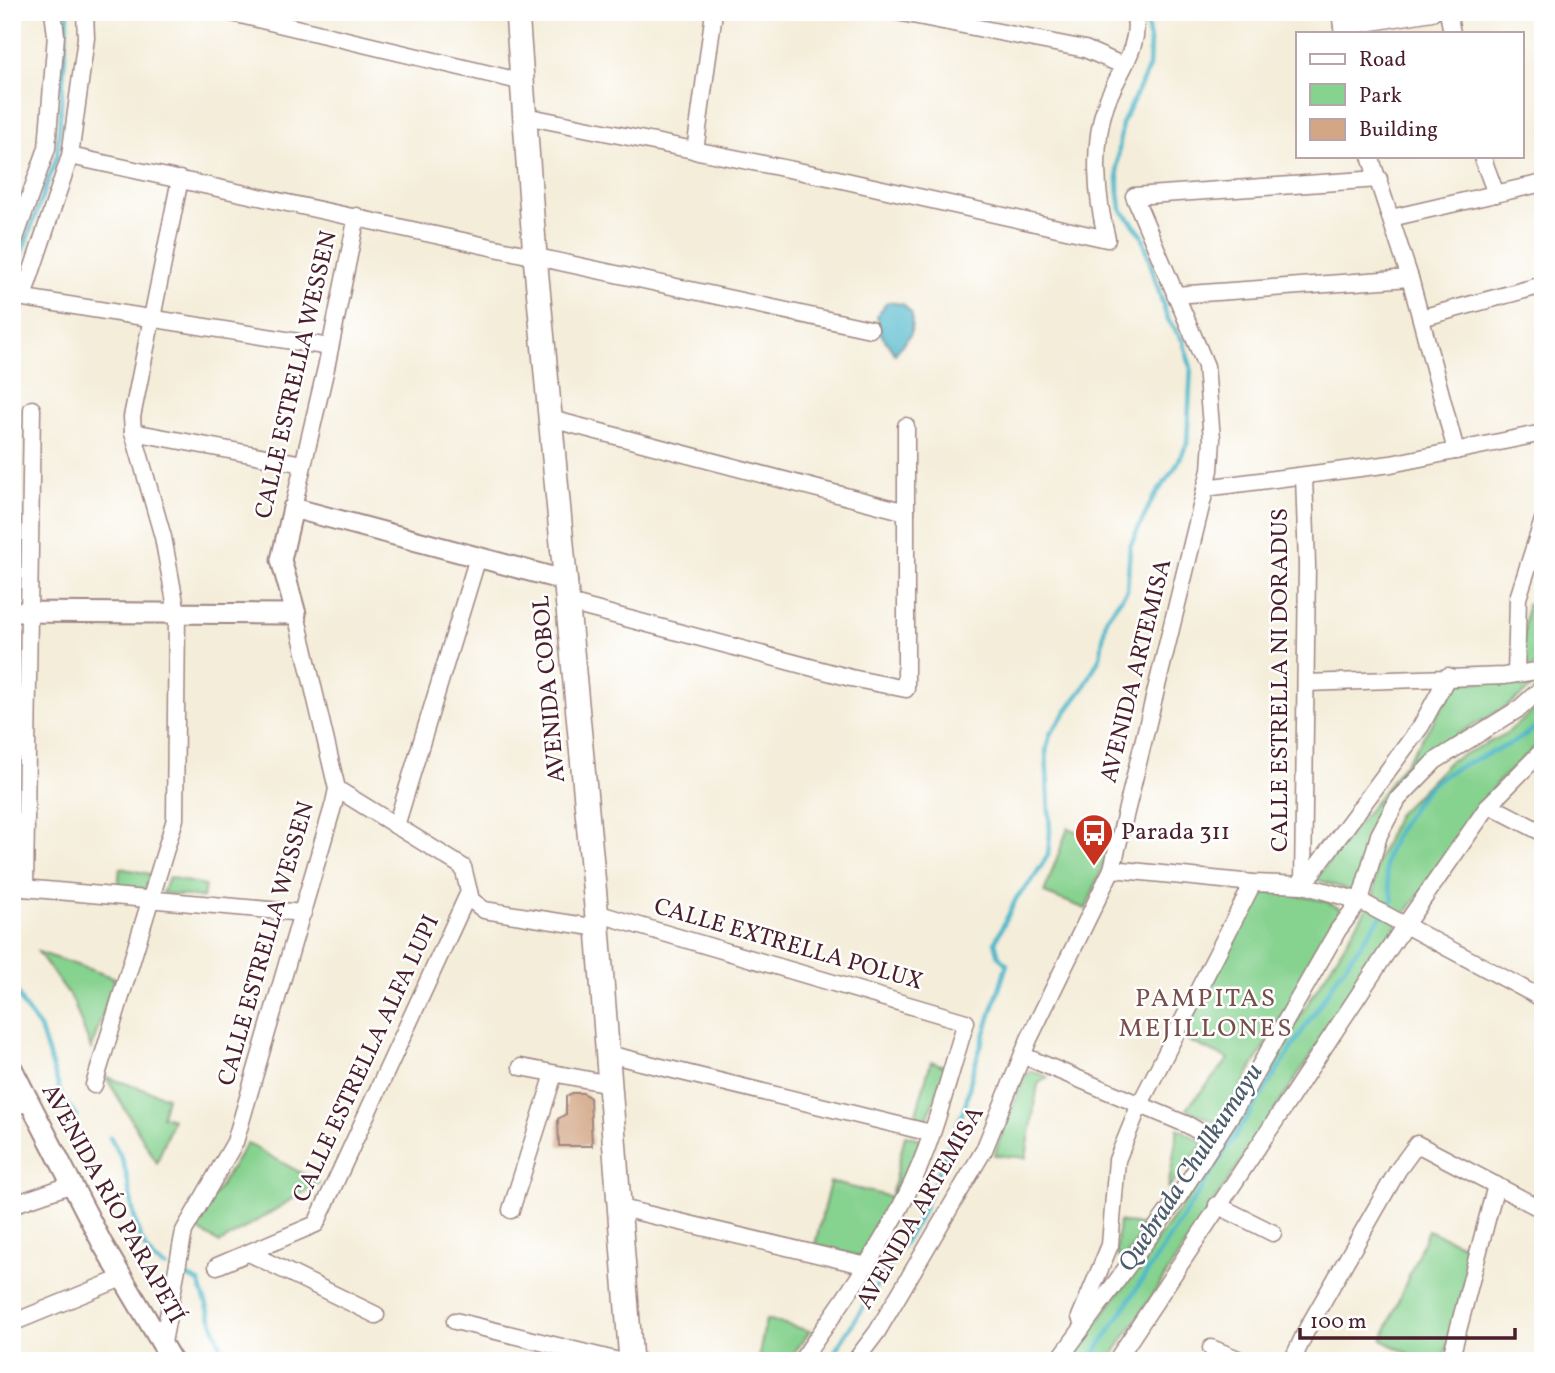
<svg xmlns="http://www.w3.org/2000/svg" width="1555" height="1373" viewBox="0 0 1555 1373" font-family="Vollkorn,serif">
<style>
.green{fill:#86d28f;stroke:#68785d;stroke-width:2}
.water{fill:#4db7ca;stroke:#4c6b7a;stroke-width:2}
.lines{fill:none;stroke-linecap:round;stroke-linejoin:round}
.stream{stroke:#4db7ca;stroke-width:4.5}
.building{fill:#d3a786}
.minor-casing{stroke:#9f8682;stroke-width:19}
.tertiary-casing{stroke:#9f8682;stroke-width:23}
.secondary-casing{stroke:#9f8682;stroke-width:26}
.minor{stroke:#fff;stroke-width:16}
.tertiary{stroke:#fff;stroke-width:19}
.secondary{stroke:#fff;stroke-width:23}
.labels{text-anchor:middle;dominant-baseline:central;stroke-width:5;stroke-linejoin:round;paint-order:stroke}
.street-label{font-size:24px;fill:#4a1f2b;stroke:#fff}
.poi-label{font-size:24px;fill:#4a1f2b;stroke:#fff;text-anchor:start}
.neighbourhood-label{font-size:26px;letter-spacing:2px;fill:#7a4f4b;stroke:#fff}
.water-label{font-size:26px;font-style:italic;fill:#4b5c6b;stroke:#fff}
</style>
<rect width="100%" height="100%" fill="#fff"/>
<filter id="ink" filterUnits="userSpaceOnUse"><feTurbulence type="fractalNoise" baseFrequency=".0143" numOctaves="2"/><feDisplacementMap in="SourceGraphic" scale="14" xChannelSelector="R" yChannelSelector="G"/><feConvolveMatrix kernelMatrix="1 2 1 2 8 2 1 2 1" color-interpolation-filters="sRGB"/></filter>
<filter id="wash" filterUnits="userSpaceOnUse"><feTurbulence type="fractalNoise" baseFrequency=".00686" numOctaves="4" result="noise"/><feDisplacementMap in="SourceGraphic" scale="28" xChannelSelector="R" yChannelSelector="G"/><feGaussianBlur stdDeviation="1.57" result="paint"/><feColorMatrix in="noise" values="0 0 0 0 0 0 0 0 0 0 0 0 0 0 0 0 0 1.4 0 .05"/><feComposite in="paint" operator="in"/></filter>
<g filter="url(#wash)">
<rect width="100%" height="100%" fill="#f4edd9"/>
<g class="green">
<path d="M1527 604 1543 608V665L1521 668Z"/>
<path d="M1541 678C1517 704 1487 717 1457 735 1395 772 1378 828 1353 892L1316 879 1412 754 1458 683Z"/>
<path d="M1543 702V740L1497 783 1389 937 1109 1361H1070L1187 1198 1362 916 1374 896 1377 862 1397 815 1450 761 1506 734Z"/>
<path d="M1068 828 1111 844 1086 909 1044 893Z"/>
<path d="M120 868 150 874 145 890 118 887Z"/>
<path d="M169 877 205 886 203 898 162 893Z"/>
<path d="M1276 891 1325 901 1341 909 1305 977 1221 1121 1215 1122 1186 1109 1229 1059 1182 1038 1251 903 1263 893Z"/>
<path d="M38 952 115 978 91 1049 73 1001Z"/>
<path d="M931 1061 946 1067 925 1125 914 1121Z"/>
<path d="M1031 1071 1048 1077 1038 1084 1026 1158 994 1155 1024 1077Z"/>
<path d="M106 1077 167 1097 162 1116 173 1119 157 1163Z"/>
<path d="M1178 1128 1204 1143 1168 1189Z"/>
<path d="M905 1135 924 1140 860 1257 815 1245 830 1182 891 1197Z"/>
<path d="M247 1143 319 1183 220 1243 194 1228Z"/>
<path d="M1119 1221 1148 1227 1126 1256 1120 1259 1116 1252Z"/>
<path d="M1428 1230 1475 1250 1443 1361H1423L1382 1340Z"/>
<path d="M766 1319 810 1331 788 1361H758Z"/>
</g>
<path class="water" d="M887 302 903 304 912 314 911 334 895 354 881 334 877 316Z"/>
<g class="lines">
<g class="stream">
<path d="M17 266 57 156 68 12"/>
<path d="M1386 909 1393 899C1381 865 1383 856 1402 824 1412 809 1421 792 1435 781 1469 756 1513 752 1543 720"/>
<path d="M12 982 24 1007 40 1028 63 1100 77 1116"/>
<path d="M110 1137C114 1145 120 1153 123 1162 133 1192 131 1252 166 1267"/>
<path d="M188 1277 199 1282 223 1353 233 1361"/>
<path d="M829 1361 921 1215 966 1103 972 1074 1007 964 999 957 995 942 1017 897 1033 879 1048 855 1050 832 1046 751 1050 734 1083 689 1100 657 1106 619 1127 590 1130 546 1152 500 1175 468 1187 444 1191 368 1183 341 1167 318 1142 235 1121 209 1119 193 1117 166 1122 124 1149 67 1150 41 1145 12"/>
<path d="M1090 1361 1340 973 1381 916"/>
</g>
</g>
<g id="blocks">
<path class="building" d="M572 1093H583L590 1098 592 1146H559L558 1119 566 1114V1097Z"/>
</g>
</g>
<g filter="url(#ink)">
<use href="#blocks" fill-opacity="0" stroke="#9f8682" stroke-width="2"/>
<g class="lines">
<g class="minor-casing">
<g id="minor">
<path d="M228 12 523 82"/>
<path d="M897 12 1085 49 1124 66"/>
<path d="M1340 12 1343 33"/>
<path d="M1448 12 1452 33"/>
<path d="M1342 27 1432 12"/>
<path d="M525 116 833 178 1107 239C1096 198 1092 145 1106 104 1117 73 1143 46 1134 12"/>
<path d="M695 151 714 12"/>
<path d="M70 156 870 329"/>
<path d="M1370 156 1410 278 1456 451"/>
<path d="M1482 156 1496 194"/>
<path d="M1391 218 1543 183"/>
<path d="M12 247 47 148 56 35 53 12"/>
<path d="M1175 295 1410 278"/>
<path d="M12 296 330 347"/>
<path d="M23 297 70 156 86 38 85 12"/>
<path d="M1421 318 1543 285"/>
<path d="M551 419 906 512"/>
<path d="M133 432 303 464"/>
<path d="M1205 488 1391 464 1543 433"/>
<path d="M293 508 326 368 357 216"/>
<path d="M569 603 851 678 906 689V426"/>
<path d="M1516 674 1518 598 1543 520"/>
<path d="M1306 683 1504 676 1543 670"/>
<path d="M337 789 463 867 471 900 484 910 598 928"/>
<path d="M1489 805 1543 833"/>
<path d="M396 826 478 557"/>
<path d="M1112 869 1253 883 1303 885 1360 901 1543 999"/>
<path d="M1303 885 1307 565 1304 476"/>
<path d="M1303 885 1421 726 1448 676"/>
<path d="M12 887 303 913"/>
<path d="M25 888 32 409"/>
<path d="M596 913 966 1022C948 1079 934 1140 907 1194 878 1253 839 1307 801 1361"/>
<path d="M608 1054 931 1133"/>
<path d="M1024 1056 1188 1125 1215 1141"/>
<path d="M521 1067 610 1084"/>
<path d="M94 1085 175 819 177 613 163 537 133 432 132 417 180 179"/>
<path d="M12 1108 27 1102"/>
<path d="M12 1205 73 1184"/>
<path d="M1217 1205 1273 1233"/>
<path d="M621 1208 867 1266"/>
<path d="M511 1210 554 1074"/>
<path d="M249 1253 376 1315"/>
<path d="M217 1266 316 1224 469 892"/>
<path d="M1080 1317 1110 1245 1117 1160 1140 1104 1253 883"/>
<path d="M455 1321 619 1361"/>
<path d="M12 1323 122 1278"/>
<path d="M162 1348 184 1231 235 1142 334 803 337 789 296 614"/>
<path d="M1211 1348 1243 1361"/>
<path d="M855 1361 877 1332 984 1150 1029 1039 1112 869 1210 470 1212 439 1206 366 1134 196 1379 179"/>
<path d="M1058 1361 1177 1199 1235 1109 1338 930 1360 901 1379 835 1398 799 1435 761 1520 708 1543 687"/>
<path d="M1116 1361 1405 925 1489 805 1543 750"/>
<path d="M1292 1361 1307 1329 1398 1170 1417 1144 1543 1210"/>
<path d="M1450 1361 1496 1185"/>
</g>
</g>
<g class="tertiary-casing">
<g id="tertiary">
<path d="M12 612 296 614 281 560 293 508 567 581"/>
<path d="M12 1068 103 1245 172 1361"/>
</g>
</g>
<g class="secondary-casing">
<path id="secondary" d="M517 12 535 256 598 928 631 1361"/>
</g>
<use href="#minor" class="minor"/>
<use href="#tertiary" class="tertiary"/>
<use href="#secondary" class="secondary"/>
</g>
</g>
<defs>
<g id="bus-pin" transform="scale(2.0125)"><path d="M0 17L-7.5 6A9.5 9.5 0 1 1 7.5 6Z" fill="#c8321e" stroke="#fff"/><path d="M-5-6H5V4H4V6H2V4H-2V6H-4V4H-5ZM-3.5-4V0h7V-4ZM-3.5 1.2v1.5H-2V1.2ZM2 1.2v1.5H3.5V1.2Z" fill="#fff"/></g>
</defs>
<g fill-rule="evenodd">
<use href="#bus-pin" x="1094" y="833"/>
</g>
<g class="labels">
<g class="street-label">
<text transform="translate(297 375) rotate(-77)">CALLE ESTRELLA WESSEN</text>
<text transform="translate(1137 671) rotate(-76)">AVENIDA ARTEMISA</text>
<text transform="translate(1281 680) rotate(-90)">CALLE ESTRELLA NI DORADUS</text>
<text transform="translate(550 689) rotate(-95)">AVENIDA COBOL</text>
<text transform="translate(267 944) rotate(-74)">CALLE ESTRELLA WESSEN</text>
<text transform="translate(788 945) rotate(16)">CALLE EXTRELLA POLUX</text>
<text transform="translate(367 1059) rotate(-65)">CALLE ESTRELLA ALFA LUPI</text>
<text transform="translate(112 1204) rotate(61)">AVENIDA RÍO PARAPETÍ</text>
<text transform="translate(921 1208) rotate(-60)">AVENIDA ARTEMISA</text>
</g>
<g class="poi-label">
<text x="1121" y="833">Parada 311</text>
</g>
<g class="neighbourhood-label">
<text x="1206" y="999">PAMPITAS<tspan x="1206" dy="30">MEJILLONES</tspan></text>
</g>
<g class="water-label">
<text transform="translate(1191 1168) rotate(-57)">Quebrada Chullkumayu</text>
</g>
</g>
<rect width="1555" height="1373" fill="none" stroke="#fff" stroke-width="42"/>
<rect x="1296" y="32" width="228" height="126" fill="#ffffff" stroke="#b7a5aa" stroke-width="2"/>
<rect x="1310" y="54" width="35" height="10" fill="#ffffff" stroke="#b7a5aa" stroke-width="2"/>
<text x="1359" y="66" font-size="21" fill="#4a1f2b">Road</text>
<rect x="1310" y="84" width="35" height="21" fill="#86d28f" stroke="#b7a5aa" stroke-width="2"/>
<text x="1359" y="102" font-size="21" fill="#4a1f2b">Park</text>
<rect x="1310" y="119" width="35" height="21" fill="#d3a786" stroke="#b7a5aa" stroke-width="2"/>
<text x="1359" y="136" font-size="21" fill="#4a1f2b">Building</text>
<path d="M1300 1328v10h215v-10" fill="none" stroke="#4a1f2b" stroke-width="3.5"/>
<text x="1310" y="1328" font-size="21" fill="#4a1f2b" stroke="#ffffff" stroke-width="5" paint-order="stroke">100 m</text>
</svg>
